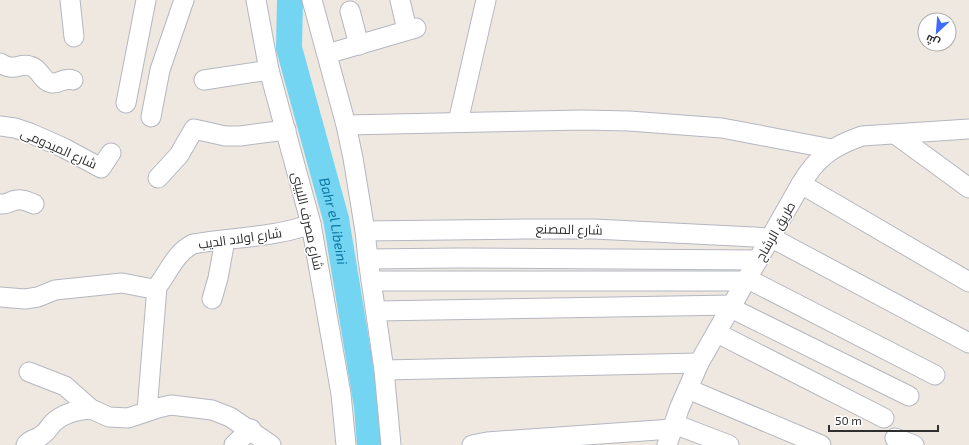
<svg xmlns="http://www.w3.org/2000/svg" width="969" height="445" viewBox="0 0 969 445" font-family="'Exo 2',Cairo,sans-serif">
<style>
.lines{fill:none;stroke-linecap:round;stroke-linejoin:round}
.river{stroke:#73d5f1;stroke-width:26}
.minor-casing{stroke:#b4b7c1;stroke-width:21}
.minor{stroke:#fff;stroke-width:19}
.labels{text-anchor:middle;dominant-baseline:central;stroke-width:3;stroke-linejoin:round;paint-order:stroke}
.street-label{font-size:13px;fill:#2e2e2e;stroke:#fff}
.water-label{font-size:14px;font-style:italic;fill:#0b76a4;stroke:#fff}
</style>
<rect width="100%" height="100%" fill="#efe8e0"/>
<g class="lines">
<path class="river" id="s1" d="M290 0 289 48 336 219 367 407 370 445"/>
<g class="minor-casing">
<g id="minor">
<path d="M70 0 74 37"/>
<path d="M256 0 269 70 311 224 341 394 346 445"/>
<path d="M312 0 346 125 353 158 365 231 368 259 384 370 391 445"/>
<path d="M400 0 407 30"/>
<path d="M350 11 359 45"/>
<path d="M327 54 416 28"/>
<path d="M0 63C16 73 19 62 30 66 40 68 42 82 52 83 60 84 63 77 73 80"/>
<path d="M204 80 269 70"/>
<path d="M126 103 146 0"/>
<path d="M151 117 160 70 184 0"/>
<path d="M458 122 486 0"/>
<path d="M346 125 583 120 629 121 722 128 832 149"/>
<path d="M0 126 15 128 30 133 64 148 101 168 111 153"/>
<path d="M895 134 969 188"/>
<path d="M158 178 179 155 194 129 225 136H240L286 130"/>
<path d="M801 184 969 282"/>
<path d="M0 204C8 205 9 201 17 200 23 199 28 202 34 204"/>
<path d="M365 231 525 229H594L772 238 969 343"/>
<path d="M368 259 458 258 758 260"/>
<path d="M748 279 935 375"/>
<path d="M371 281H746"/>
<path d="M0 297 25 299 38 297 55 290 122 283 153 289 157 287C168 273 176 252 193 244 232 237 273 238 311 224"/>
<path d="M212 299 218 278 225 240"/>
<path d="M731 308 909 396"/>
<path d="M376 311 733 305"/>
<path d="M717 333 884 418"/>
<path d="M384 370 699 363"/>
<path d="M29 372 65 386 91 409 109 417 128 418 158 408 171 405 212 410 230 417 271 445"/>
<path d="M688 389 821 445"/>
<path d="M147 411 157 287"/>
<path d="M674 424 729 445"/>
<path d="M895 438 914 445"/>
<path d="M26 445C31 438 37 440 42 435 47 432 49 427 53 423 63 413 77 410 91 409"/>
<path d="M234 445 251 429"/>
<path d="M472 445 487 442 672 429"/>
<path d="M667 445 679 409 699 363 801 184C817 157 833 146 862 136L969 129"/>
</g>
</g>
<use href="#minor" class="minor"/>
</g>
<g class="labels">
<g class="street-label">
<text transform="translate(59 148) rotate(24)">شارع الميدومى</text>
<text transform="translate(308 221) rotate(77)">شارع مصرف اللبينى</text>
<text transform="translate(569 229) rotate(1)">شارع المصنع</text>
<text transform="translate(775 231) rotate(-60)">طريق الرشاح</text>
<text transform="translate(240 238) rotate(-8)">شارع اولاد الديب</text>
</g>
<g class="water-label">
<text stroke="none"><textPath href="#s1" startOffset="227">Bahr el Libeini</textPath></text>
</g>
</g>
<g transform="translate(937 32) rotate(206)"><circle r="19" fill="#ffffff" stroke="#ababab"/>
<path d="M0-3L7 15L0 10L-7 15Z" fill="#3f6bfd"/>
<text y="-6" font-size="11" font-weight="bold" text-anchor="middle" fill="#2e2e2e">ش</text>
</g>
<path d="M829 425v6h109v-6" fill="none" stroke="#2e2e2e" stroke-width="2"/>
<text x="835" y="425" font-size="12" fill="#2e2e2e" stroke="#ffffff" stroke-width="3" paint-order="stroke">50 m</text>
</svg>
